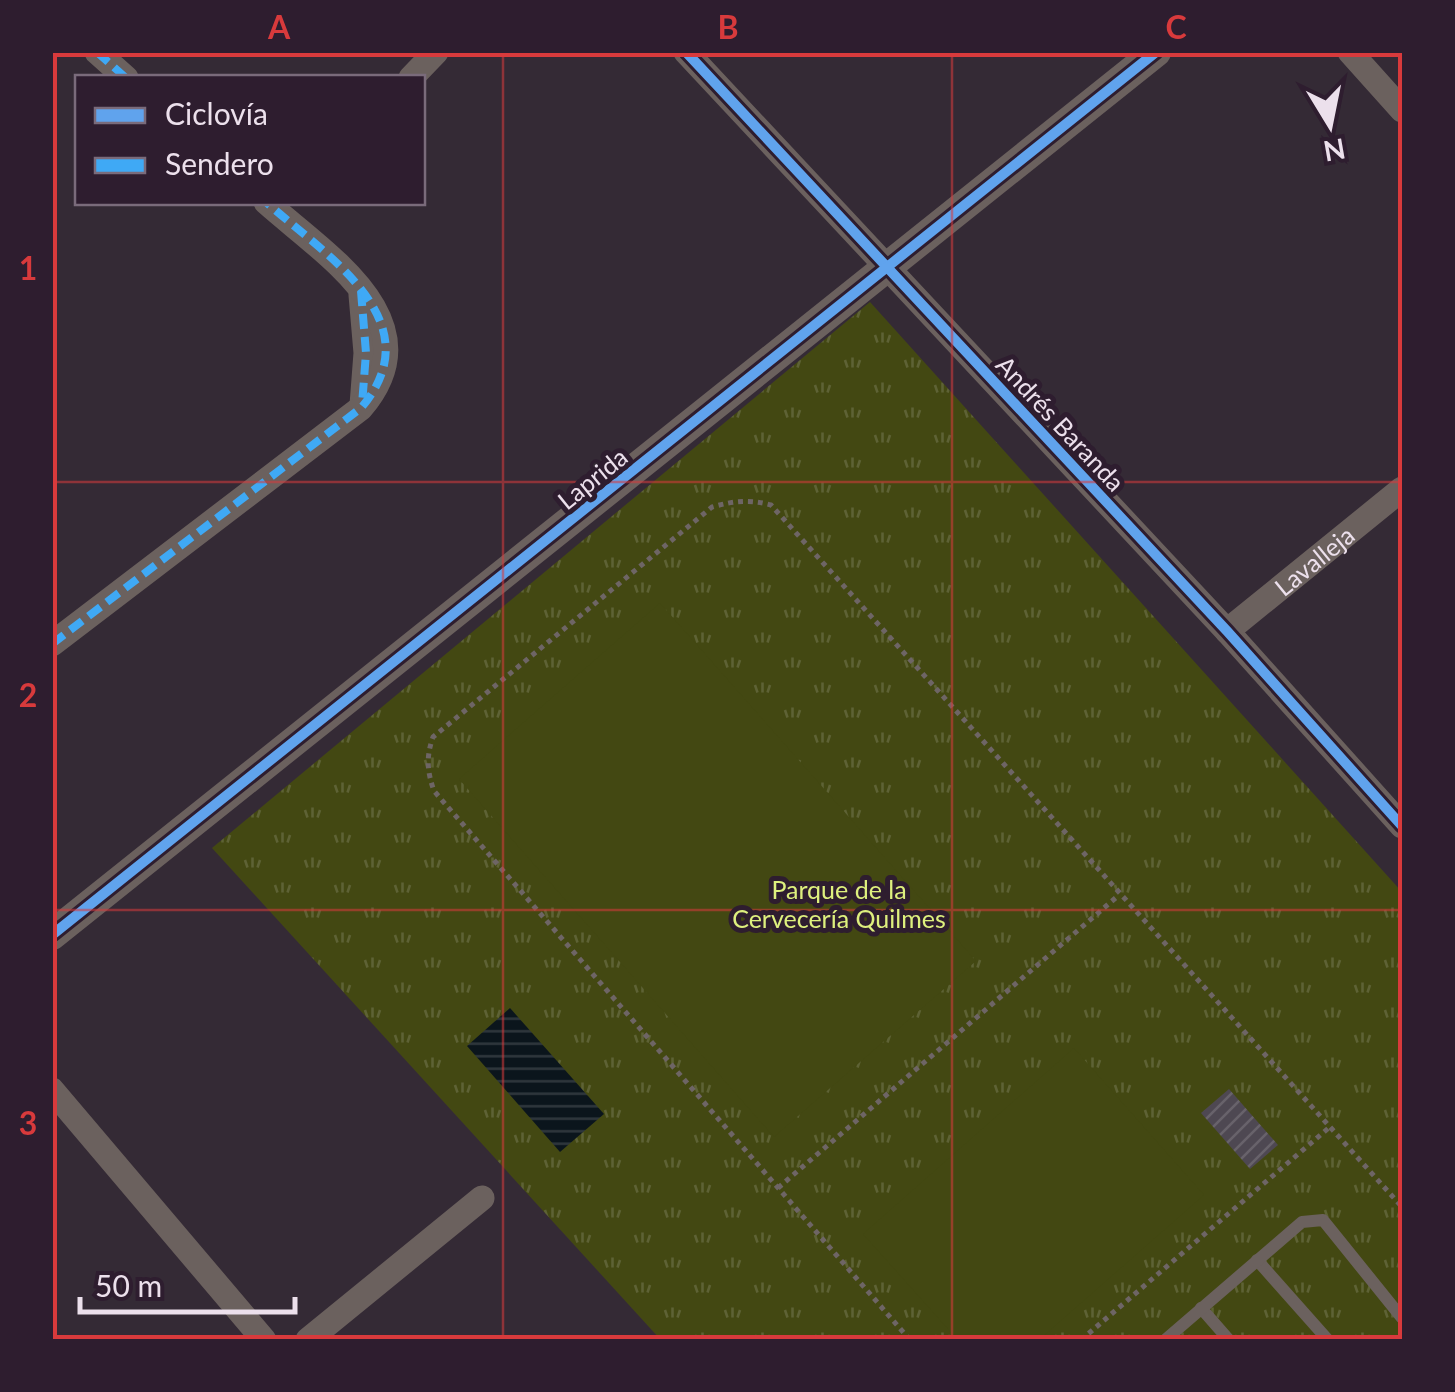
<svg xmlns="http://www.w3.org/2000/svg" width="1455" height="1392" viewBox="0 0 1455 1392" font-family="Lato,sans-serif">
<style>
.grass{fill:url(#grass-tufts)}
.pitch{fill:#434812}
.water{fill:url(#water-rules)}
.building{fill:url(#building-hatch)}
.lines{fill:none;stroke-linecap:round;stroke-linejoin:round}
.path{stroke:#6e6565;stroke-width:5;stroke-dasharray:5 5;stroke-linecap:butt}
.service{stroke:#6b615e;stroke-width:12}
.minor{stroke:#6b615e;stroke-width:25}
.tertiary{stroke:#6b615e;stroke-width:30}
.quiet{stroke:#3fa9f5;stroke-width:8;stroke-dasharray:15 8;stroke-linecap:butt}
.cycleway-casing{stroke:#2e1d2f;stroke-width:16}
.cycleway{stroke:#60a3ed;stroke-width:10}
.grid{fill:none;stroke:#d83a3c;stroke-width:2.5;stroke-opacity:0.55}
.labels{text-anchor:middle;dominant-baseline:central;stroke-width:10;stroke-linejoin:round;paint-order:stroke}
.street-label{font-size:25px;fill:#ece0ec;stroke:#2e1d2f}
.park-label{font-size:25px;fill:#def07e;stroke:#2e1d2f}
.neatline{fill:none;stroke:#d83a3c;stroke-width:4}
.grid-label{font-size:32px;text-anchor:middle;font-weight:bold;fill:#d83a3c}
</style>
<defs>
<pattern id="grass-tufts" width="24" height="20" patternUnits="userSpaceOnUse" patternTransform="scale(2.5)"><rect width="24" height="20" fill="#434812"/><path d="M3 7l-1-3M5 7V3M7 7l1-3M15 17l-1-3M17 17v-4M19 17l1-3" fill="none" stroke="#5e6235"/></pattern>
<pattern id="water-rules" width="6" height="5" patternUnits="userSpaceOnUse" patternTransform="scale(2.5)"><rect width="6" height="5" fill="#0b151c"/><path d="M0 2.5h6" fill="none" stroke="#2f373d"/></pattern>
<pattern id="building-hatch" width="6" height="6" patternUnits="userSpaceOnUse" patternTransform="scale(2.5)"><rect width="6" height="6" fill="#4e4852"/><path d="M-1 1l2-2M0 6l6-6M5 7l2-2" fill="none" stroke="#68626b"/></pattern>
</defs>
<rect width="100%" height="100%" fill="#342a35"/>
<path class="grass" d="M870 302 1402 892V1339H660L212 848Z"/>
<g class="pitch">
<path d="M660 603 976 961 774 1137 459 779Z"/>
<path d="M1074 1048 1204 1195 1040 1339H957L863 1234Z"/>
</g>
<path class="water" d="M510 1008 604 1114 560 1152 467 1046Z"/>
<path class="building" d="M1229 1089 1278 1145 1250 1169 1201 1113Z"/>
<g class="lines">
<g class="path">
<path d="M778 1188 1119 895"/>
<path d="M910 1340 434 791C427 771 426 757 433 737L712 507C733 501 749 499 771 505L1402 1207"/>
<path d="M1081 1340 1331 1126"/>
</g>
<g class="service">
<path d="M1257 1260 1328 1340"/>
<path d="M1201 1308 1229 1340"/>
<path d="M1165 1340 1302 1222 1323 1220 1402 1318"/>
</g>
<g class="minor">
<path d="M97 52 126 78"/>
<path d="M686 52 1227 631 1402 826"/>
<path d="M1350 52 1402 110"/>
<path d="M411 78 436 52"/>
<path d="M361 295 366 353 362 405"/>
<path id="s1" d="M1227 631 1402 489"/>
<path d="M52 644 361 408C435 321 325 255 266 202"/>
<path d="M52 1090 264 1340"/>
<path d="M308 1340 482 1198"/>
</g>
<path class="tertiary" d="M52 935 1156 52"/>
<g class="quiet">
<path d="M97 52 126 78"/>
<path d="M361 291 366 353 362 405"/>
<path d="M52 644 361 408C435 321 325 255 266 202"/>
</g>
<g class="cycleway-casing">
<g id="cycleway">
<path d="M686 52 1227 631 1402 826"/>
<path d="M52 935 1156 52"/>
</g>
</g>
<use href="#cycleway" class="cycleway"/>
</g>
<path class="grid" d="M503 52V1340M952 52V1340M52 482H1402M52 910H1402"/>
<g class="labels">
<g class="street-label">
<text transform="translate(1061 423) rotate(47)">Andrés Baranda</text>
<text transform="translate(592 478) rotate(-39)">Laprida</text>
<text stroke="none"><textPath href="#s1" startOffset="112">Lavalleja</textPath></text>
</g>
<g class="park-label">
<text x="839" y="889">Parque de la<tspan x="839" dy="29">Cervecería Quilmes</tspan></text>
</g>
</g>
<rect width="1455" height="1392" fill="none" stroke="#2e1d2f" stroke-width="110"/>
<rect x="75" y="75" width="350" height="130" fill="#2e1d2f" stroke="#7a6b7b" stroke-width="2.5"/>
<rect x="95" y="108" width="50" height="15" fill="#60a3ed" stroke="#7a6b7b" stroke-width="2.5"/>
<text x="165" y="125" font-size="30" fill="#ece0ec">Ciclovía</text>
<rect x="95" y="158" width="50" height="15" fill="#3fa9f5" stroke="#7a6b7b" stroke-width="2.5"/>
<text x="165" y="175" font-size="30" fill="#ece0ec">Sendero</text>
<g transform="translate(1330 125) rotate(170)" stroke="#2e1d2f" stroke-width="8" paint-order="stroke">
<path d="M0-8L18 38L0 25L-18 38Z" fill="#ece0ec"/>
<text y="-15" font-size="28" font-weight="bold" text-anchor="middle" fill="#ece0ec">N</text>
</g>
<path d="M80 1297v15h215v-15" fill="none" stroke="#ece0ec" stroke-width="5"/>
<text x="95" y="1297" font-size="30" fill="#ece0ec" stroke="#2e1d2f" stroke-width="8" paint-order="stroke">50 m</text>
<rect x="55" y="55" width="1345" height="1282" class="neatline"/>
<g class="grid-label">
<text x="279" y="39">A</text>
<text x="728" y="39">B</text>
<text x="1176" y="39">C</text>
<text x="28" y="280">1</text>
<text x="28" y="707">2</text>
<text x="28" y="1135">3</text>
</g>
</svg>
